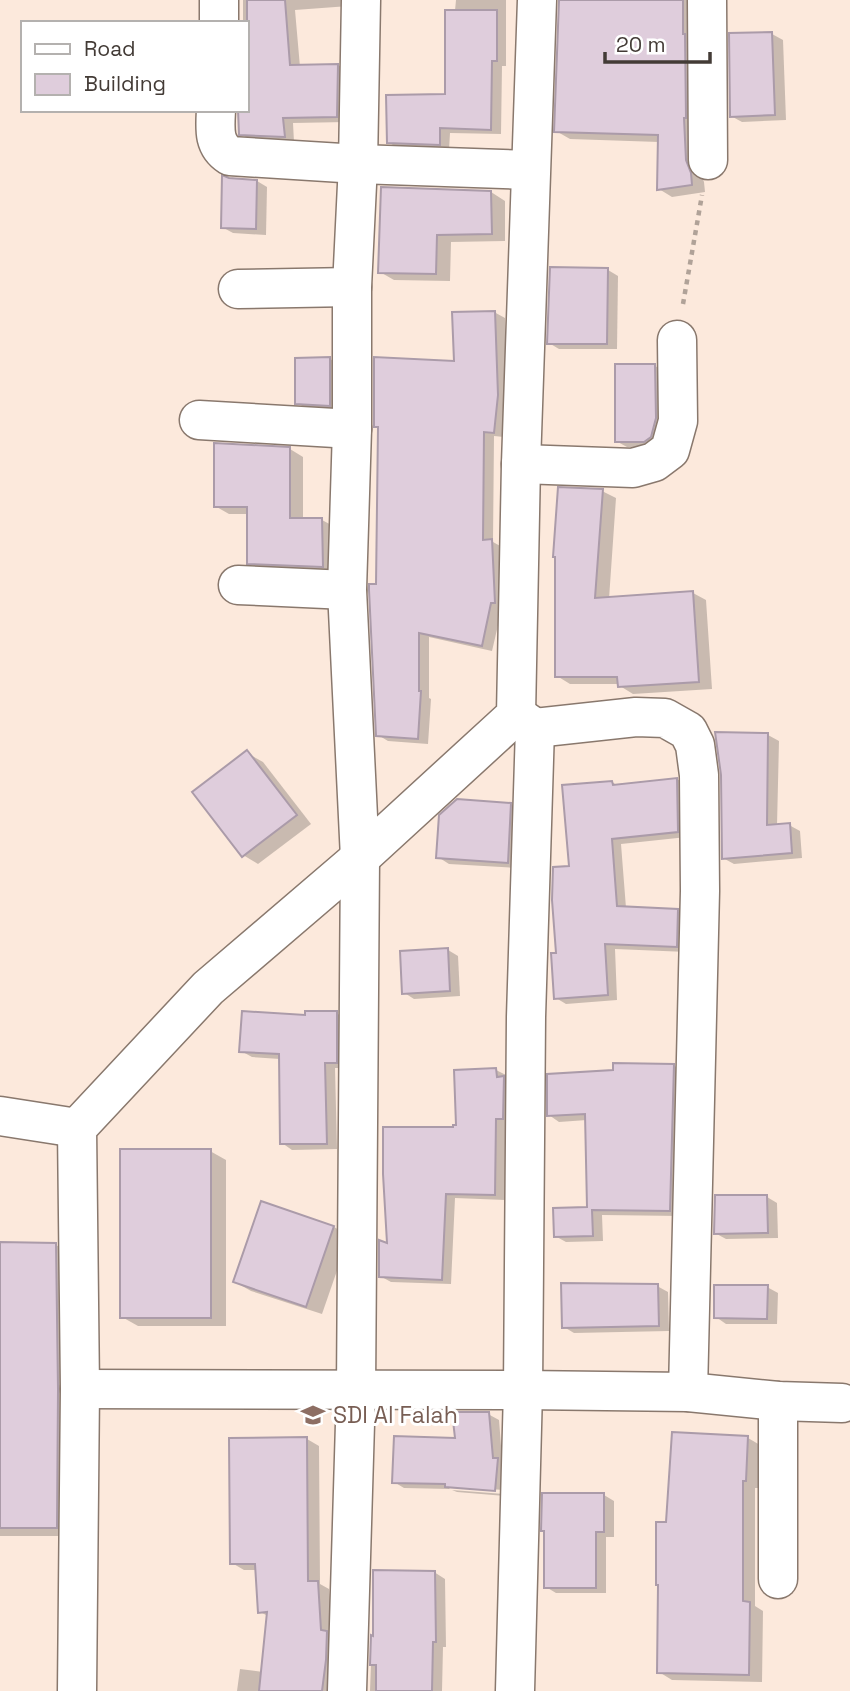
<svg xmlns="http://www.w3.org/2000/svg" width="850" height="1691" viewBox="0 0 850 1691" font-family="'Space Grotesk',sans-serif">
<style>
.shadow{fill:#0003}
.building{fill:#dfcddc;stroke:#ab9ba9;stroke-width:2}
.lines{fill:none;stroke-linecap:round;stroke-linejoin:round}
.street-casing{stroke:#89786d;stroke-width:41}
.path{stroke:#b0a298;stroke-width:4.5;stroke-dasharray:5 5;stroke-linecap:butt}
.street{stroke:#fff;stroke-width:38}
.labels{text-anchor:middle;dominant-baseline:central;stroke-width:6;stroke-linejoin:round;paint-order:stroke}
.education-label{font-size:23px;fill:#785e54;stroke:#fff;text-anchor:start}
</style>
<rect width="100%" height="100%" fill="#fce9dc"/>
<g class="shadow">
<path d="M243 0H351L349 6 295 10 300 67 338 65 348 71 347 122 293 123 294 142 251 140 241 134 247 110V23H243Z"/>
<path d="M456 0H506V66H502L501 134 450 133 449 150 398 148 388 142 447 95Z"/>
<path d="M560 0H697L699 169 704 182 705 192 672 197 659 189V142L570 139 556 131Z"/>
<path d="M772 34 783 40 786 120 742 122 731 116Z"/>
<path d="M257 181 267 187 266 235 233 233 222 227Z"/>
<path d="M491 192 505 201V241L451 242 450 281 394 280 380 272Z"/>
<path d="M608 270 618 276 617 349H559L549 343Z"/>
<path d="M494 312 505 318 508 402 504 437 494 436 493 542 502 547V608L492 651 429 637V698L431 699 428 744 388 741 378 735 377 586 380 429 376 426 455 363Z"/>
<path d="M330 359 340 365V411L308 409 297 403Z"/>
<path d="M655 366 666 372 656 447H627L616 441Z"/>
<path d="M290 449 303 457V520H322L335 527 336 574 262 570 249 563 248 514H229L215 506Z"/>
<path d="M602 491 616 498 609 599 693 593 706 600 712 689 633 694 620 686V684H570L557 676Z"/>
<path d="M768 735 779 741 777 826 789 825 800 831 802 858 734 864 723 858Z"/>
<path d="M247 753 263 762 311 824 258 864 243 855Z"/>
<path d="M677 779 687 785V837L621 844 626 908 677 911 687 917V952L615 949 617 1000 566 1004 556 998 557 954 571 867 612 782 618 786Z"/>
<path d="M510 804 521 810 518 868 449 864 438 857Z"/>
<path d="M448 950 458 956 460 996 414 999 403 992Z"/>
<path d="M336 1013 347 1019V1068H335L337 1149 292 1150 282 1143 280 1059 252 1057 241 1051 307 1017Z"/>
<path d="M673 1065 684 1072 681 1216 602 1215 603 1241 566 1242 555 1236 588 1209 587 1120 559 1122 549 1115Z"/>
<path d="M496 1070 506 1075V1080L513 1084 506 1124 505 1200 455 1198 451 1284 391 1282 380 1276 389 1246 454 1129 458 1126Z"/>
<path d="M210 1151 226 1160V1326H138L122 1317Z"/>
<path d="M767 1197 777 1203 778 1238 726 1239 715 1233Z"/>
<path d="M262 1203 334 1227 349 1236 322 1314 251 1291 235 1282Z"/>
<path d="M0 1244 56 1245 71 1254V1536H0Z"/>
<path d="M657 1286 668 1292 669 1331 574 1333 564 1327Z"/>
<path d="M767 1287 778 1293 777 1324H726L716 1317Z"/>
<path d="M488 1414 499 1420 505 1496 457 1492 452 1490 504 1494V1490L447 1486 450 1489 404 1488 394 1482 457 1440Z"/>
<path d="M748 1438 760 1445 758 1488H755V1606L763 1611 762 1682 672 1680 659 1672Z"/>
<path d="M307 1439 319 1446 320 1584 329 1589 337 1691H237L240 1669 263 1672 268 1616 260 1612 257 1570H244L232 1563Z"/>
<path d="M604 1495 614 1501V1537H606V1593H556L546 1587V1532L543 1530Z"/>
<path d="M434 1572 445 1579 446 1647H443L442 1691H370L372 1637Z"/>
</g>
<g class="building">
<path d="M247 0H285L290 65 338 64 337 117 283 118 285 137 239 135 238 110H247Z"/>
<path d="M559 0H683V34H685L686 118H684L686 160 691 173 692 185 657 190 658 135 554 132Z"/>
<path d="M445 10H497V61H492L491 130 440 128V145L387 143 386 95 445 94Z"/>
<path d="M772 32 775 115 730 117 729 33Z"/>
<path d="M222 175 229 178 257 180 256 229 221 228Z"/>
<path d="M381 187 491 191 492 234 437 235 436 274 378 273Z"/>
<path d="M550 267 608 268 607 344H547Z"/>
<path d="M495 311 498 395 494 433 484 432 483 540 492 539 495 603H491L482 646 419 633V691H421L418 739 376 736 369 590V584H376L378 427H374V357L454 361 452 312Z"/>
<path d="M330 357V406L295 404V358Z"/>
<path d="M615 364H655L656 418 651 437 644 442H615Z"/>
<path d="M214 443 290 447V518H322L323 567 247 564V507H214Z"/>
<path d="M558 487 603 489 595 598 693 591 699 682 618 687 617 677H555V557H553Z"/>
<path d="M715 732 768 733 767 825 790 823 792 853 722 859 721 775Z"/>
<path d="M247 750 297 815 242 857 192 792Z"/>
<path d="M677 778 678 832 612 839 617 906 678 909 677 947 605 944 608 995 554 999 551 953H556L552 900 553 867 569 866 562 785 612 781 613 785Z"/>
<path d="M457 799 511 803 508 863 436 858 439 815Z"/>
<path d="M448 948 450 991 402 994 400 951Z"/>
<path d="M242 1011 305 1015V1011H337V1063H325L327 1144H280L279 1054 239 1052Z"/>
<path d="M613 1063 674 1064 670 1211 592 1210 593 1236 554 1237 553 1208 587 1207 585 1114 547 1116V1074L613 1070Z"/>
<path d="M496 1068 497 1077 504 1076 503 1119H496L495 1195 446 1194 442 1280 379 1277V1240L387 1243 383 1174V1127H453V1125H456L454 1070Z"/>
<rect x="120" y="1149" width="91" height="169"/>
<path d="M715 1195H767L768 1233 714 1234Z"/>
<path d="M261 1201 334 1226 306 1307 233 1282Z"/>
<path d="M0 1242 56 1243 58 1389 57 1528H0Z"/>
<path d="M561 1283 658 1284 659 1326 562 1328Z"/>
<path d="M714 1285H768L767 1319 714 1318Z"/>
<path d="M452 1412H489L493 1458H498L495 1491 445 1487V1484L392 1483 394 1436 455 1438Z"/>
<path d="M672 1432 748 1436 746 1481H743V1601L750 1602 749 1675 657 1673 658 1585H656V1522H666Z"/>
<path d="M307 1437 308 1581H318L321 1630 327 1631 326 1660 322 1691H259L267 1612 258 1613 255 1564H230L229 1438Z"/>
<path d="M542 1493H604V1532H596V1588H544V1531H541Z"/>
<path d="M373 1570 435 1571 436 1642H433L432 1691H376V1665H370L371 1635 373 1636Z"/>
</g>
<g class="lines">
<g class="street-casing">
<g id="street">
<path d="M707 0 708 160"/>
<path d="M219 23V0"/>
<path d="M216 110C215 129 213 145 230 156L358 164 530 170"/>
<path d="M238 289 352 287"/>
<path d="M199 420 352 429"/>
<path d="M521 464 633 468 654 462 670 450 678 421 677 340"/>
<path d="M238 585 347 590"/>
<path d="M535 728 636 717 665 718 688 731 695 745 699 775 700 891 688 1392"/>
<path d="M0 1116 77 1128"/>
<path d="M80 1389 523 1390 688 1392 778 1401 842 1403"/>
<path d="M778 1401V1579"/>
<path d="M77 1691 80 1389 77 1128 208 988 360 858 516 715 521 464 537 0"/>
<path d="M347 1691 356 1390 360 858 347 590 352 429V287L358 164 361 0"/>
<path d="M515 1691 523 1390 526 1017 535 728 516 715"/>
</g>
</g>
<path class="path" d="M683 304 702 195"/>
<use href="#street" class="street"/>
</g>
<defs>
<g id="school-bare" transform="scale(1.89)"><path d="M0-5L7-2L0 1L-7-2ZM-4 1L0 2.5L4 1V4Q0 6-4 4Z" fill="#8d6e63" stroke="#fff" stroke-width="2.5" paint-order="stroke"/></g>
</defs>
<g fill-rule="evenodd">
<use href="#school-bare" x="313" y="1415"/>
</g>
<g class="labels">
<g class="education-label">
<text x="333" y="1415">SDI Al Falah</text>
</g>
</g>
<rect x="21" y="21" width="228" height="91" fill="#ffffff" stroke="#b4b1af" stroke-width="2"/>
<rect x="35" y="44" width="35" height="10" fill="#ffffff" stroke="#b4b1af" stroke-width="2"/>
<text x="84" y="56" font-size="21" fill="#433b36">Road</text>
<rect x="35" y="74" width="35" height="21" fill="#dfcddc" stroke="#b4b1af" stroke-width="2"/>
<text x="84" y="91" font-size="21" fill="#433b36">Building</text>
<path d="M605 52v10h105v-10" fill="none" stroke="#433b36" stroke-width="3.5"/>
<text x="616" y="52" font-size="21" fill="#433b36" stroke="#ffffff" stroke-width="5" paint-order="stroke">20 m</text>
</svg>
